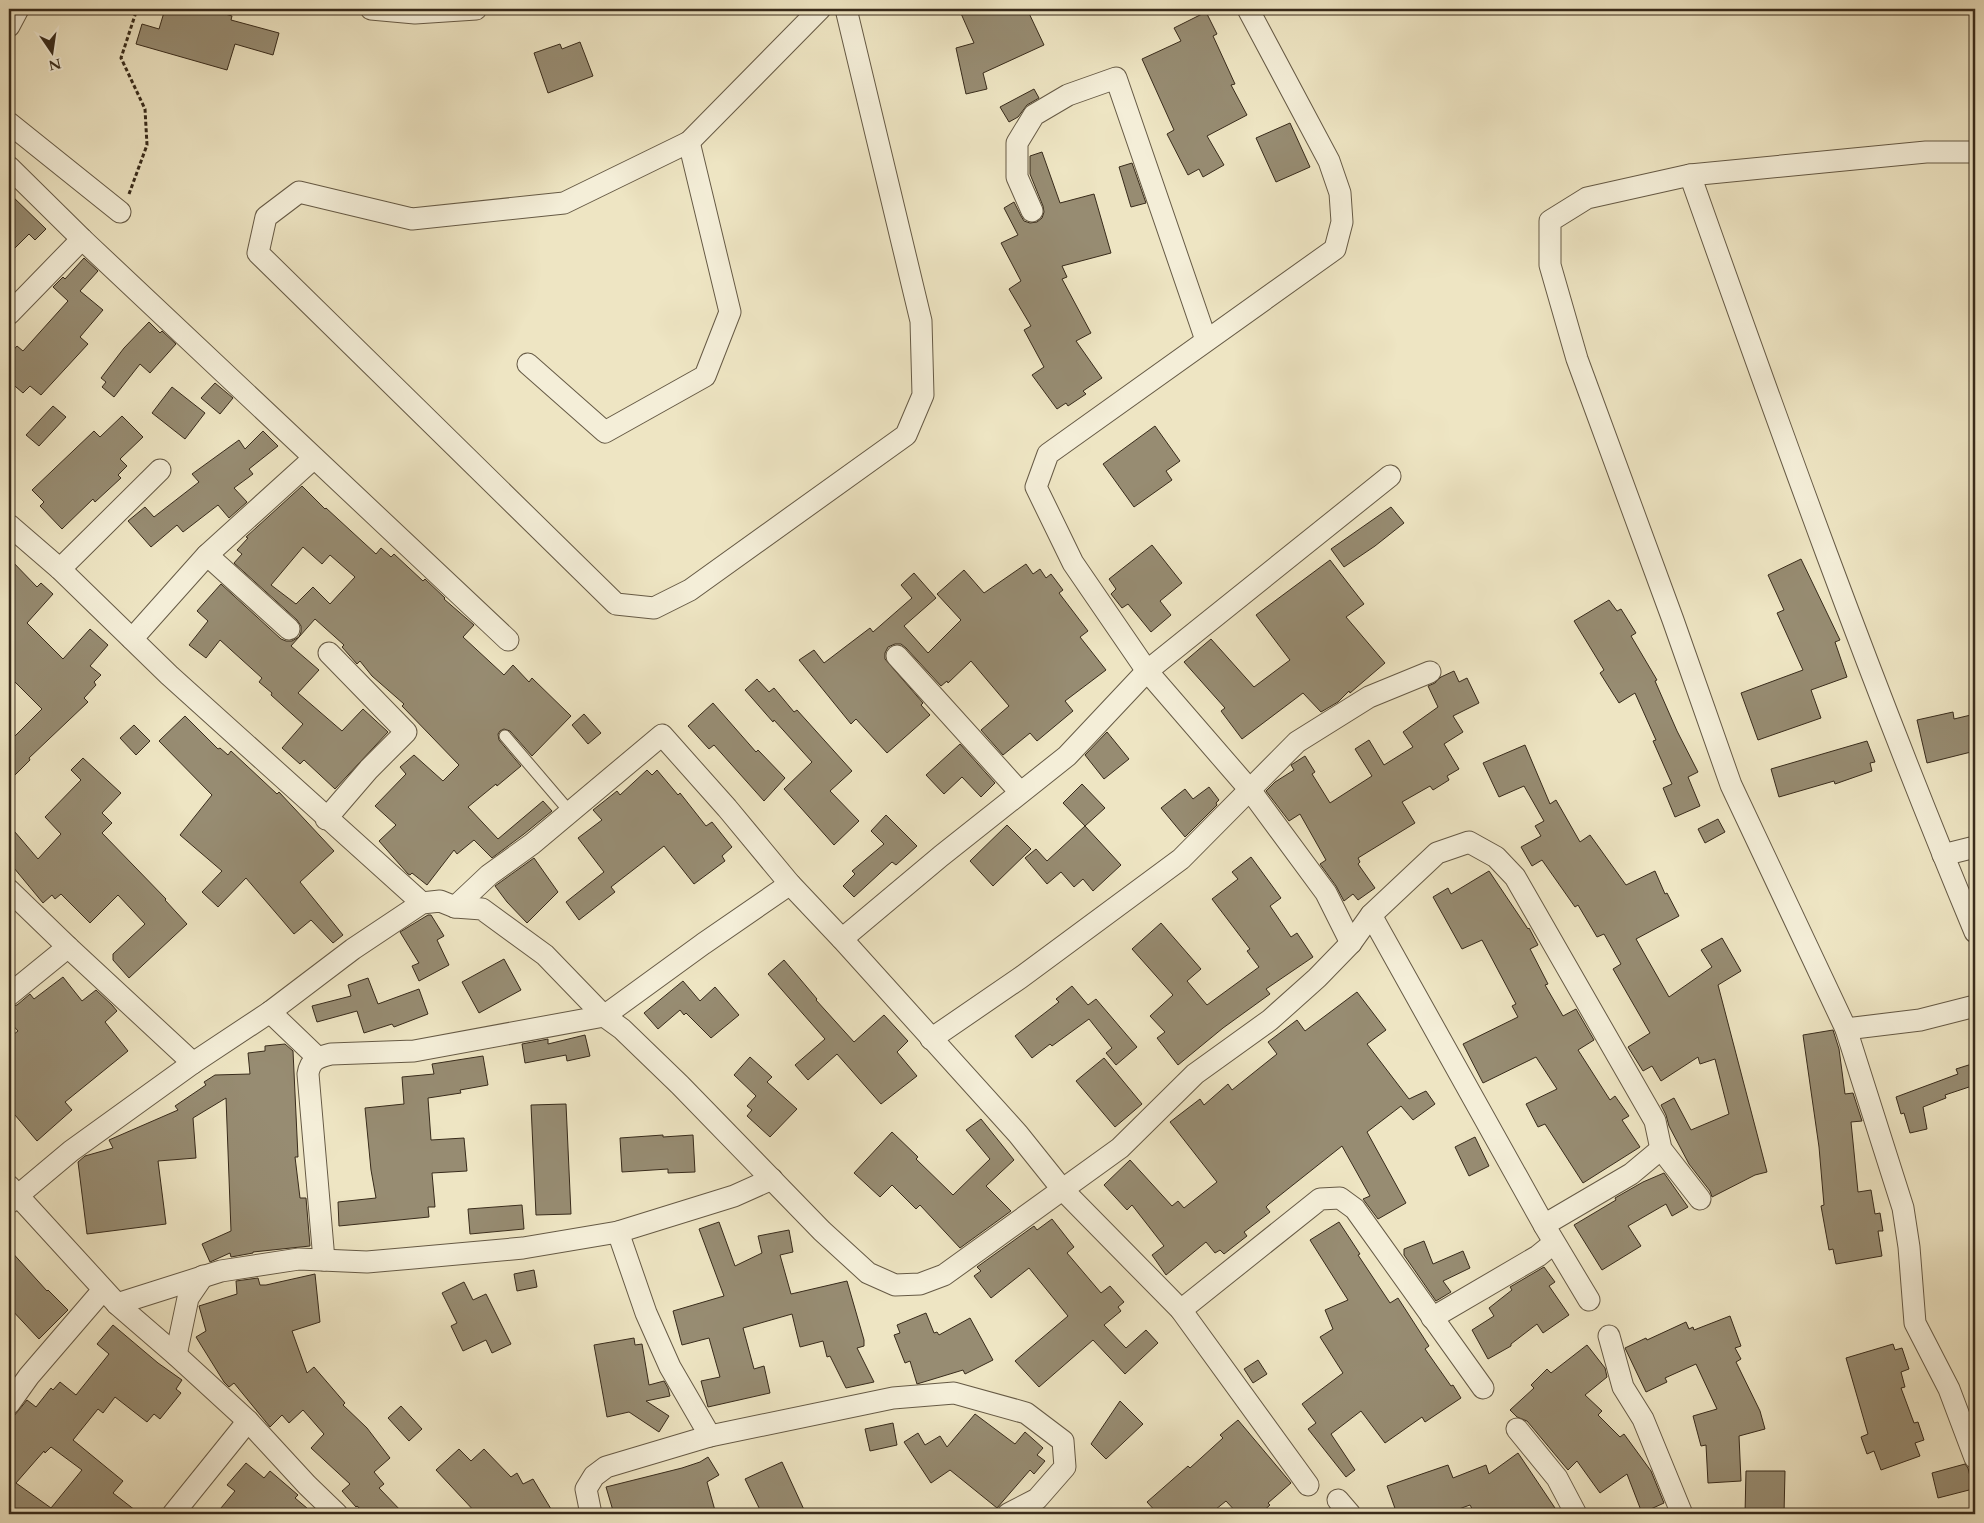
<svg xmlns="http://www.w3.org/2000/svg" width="1984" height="1523" viewBox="0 0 1984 1523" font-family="Cardo,serif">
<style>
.building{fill:#978c72;stroke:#382b1b;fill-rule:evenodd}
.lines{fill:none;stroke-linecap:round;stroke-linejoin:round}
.service-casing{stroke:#665a45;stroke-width:13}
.minor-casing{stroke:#665a45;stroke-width:23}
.path{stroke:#382b1b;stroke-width:3;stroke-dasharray:4 2.5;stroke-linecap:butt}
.service{stroke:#f4eed8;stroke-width:11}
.minor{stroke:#f4eed8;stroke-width:21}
</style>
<rect width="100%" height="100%" fill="#eee5c3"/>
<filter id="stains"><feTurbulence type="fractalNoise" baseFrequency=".004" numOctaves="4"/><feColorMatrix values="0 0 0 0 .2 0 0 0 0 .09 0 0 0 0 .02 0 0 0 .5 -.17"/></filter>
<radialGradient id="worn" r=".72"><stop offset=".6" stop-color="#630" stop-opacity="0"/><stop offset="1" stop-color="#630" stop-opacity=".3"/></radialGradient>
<g class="building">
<path d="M165 9H208L232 16 231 20 279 33 273 55 235 44 227 70 136 44 142 24 159 29Z"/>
<path d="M959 9H1027L1044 45 983 73 987 89 966 94 956 48 974 43Z"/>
<path d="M1206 12 1217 34 1213 36 1235 84 1231 85 1247 115 1207 136 1224 165 1203 177 1199 169 1188 175 1167 134 1174 130 1142 59 1181 41 1174 28Z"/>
<path d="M580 42 593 76 548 93 534 53 560 44 562 49Z"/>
<path d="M1034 89 1039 98 1027 105 1018 117 1009 122 1000 107Z"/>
<path d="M1290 123 1310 167 1276 182 1256 138Z"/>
<path d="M1042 152 1060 203 1094 194 1111 253 1062 266 1067 277 1062 279 1091 333 1076 341 1102 378 1083 391 1086 394 1068 406 1066 403 1057 409 1032 375 1044 367 1024 330 1031 326 1009 289 1021 281 1001 243 1018 235 1004 208 1014 202 1021 216 1024 221 1030 223 1037 222 1042 218 1044 212 1043 206 1030 174V156Z"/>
<path d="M1132 163 1146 203 1131 207 1119 167Z"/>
<path d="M9 193 46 229 35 240 29 234 9 254Z"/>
<path d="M84 258 98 271 80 291 103 310 80 337 88 344 41 395 30 386 23 393 9 381V355L17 346 23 351 68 301 53 287 63 277 65 279Z"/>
<path d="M149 322 160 333 162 331 176 344 150 373 140 364 114 397 102 387 106 382 101 378 124 348Z"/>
<path d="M215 383 233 398 220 414 201 398Z"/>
<path d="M172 387 205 413 185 439 152 413Z"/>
<path d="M53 406 66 417 39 446 26 435Z"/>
<path d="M122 416 143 437 120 459 127 466 118 475 121 478 95 502 93 499 62 529 40 506 44 502 32 490 94 431 100 437Z"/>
<path d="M1155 426 1180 461 1166 471 1172 480 1134 507 1103 464Z"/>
<path d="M263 431 278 446 249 469 253 474 234 488 247 502 229 518 218 505 183 532 177 525 151 547 128 521 145 507 154 517 199 482 192 474 239 440 245 449Z"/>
<path d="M302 486 325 509 326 508 376 554 381 548 391 557 394 554 423 581 425 579 445 598 444 599 474 625 463 637 504 675 513 665 529 682 532 678 571 716 532 756 510 731 504 729 500 731 498 734 499 740 521 766 497 786 496 784 468 807 498 839 543 801 552 811 524 834 492 858 474 840 457 854 454 850 427 885 412 873 410 875 408 874 379 841 396 825 375 806 406 774 400 767 414 755 443 781 459 765 402 706 404 704 372 676 360 661 357 664 342 647 344 645 315 619 291 646 319 670 298 693 342 731 363 709 388 732 335 789 304 760 300 764 282 748 303 724 271 695 272 693 259 682 262 678 220 640 206 658 189 645 208 621 197 611 221 584 281 639 286 641H292L299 637 301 632V626L297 620 234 563 242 554 237 550 248 538 246 537ZM303 547 322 564 330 555 355 577 330 604 313 587 296 604 271 585Z"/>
<path d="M1391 507 1404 523 1375 546 1344 567 1331 549Z"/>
<path d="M1152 545 1182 583 1160 601 1171 615 1151 632 1128 604 1122 608 1111 594 1116 589 1109 579Z"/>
<path d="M9 558 37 587 41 583 53 594 27 623 63 659 90 629 108 645 90 666 101 675 94 682 96 685 84 698 88 702 29 758 30 760 9 781V742L42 709 9 676Z"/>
<path d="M1801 559 1840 640 1835 642 1847 677 1811 690 1821 718 1758 740 1741 693 1803 670 1777 613 1784 610 1768 575Z"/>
<path d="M1330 560 1364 604 1346 617 1385 663 1350 693 1349 691 1338 702 1321 712 1303 693 1242 739 1221 711 1225 708 1184 662 1211 639 1254 687 1290 660 1256 615Z"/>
<path d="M1026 564 1033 574 1040 569 1046 578 1051 574 1063 590 1059 593 1088 631 1080 637 1106 670 1065 701 1073 711 1037 741 1030 733 1003 755 981 730 1009 706 971 661 948 683 947 681 941 686 906 648 901 644H895L888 647 885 653V659L923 703 921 705 930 715 887 753 856 719 851 724 799 660 814 650 824 663 870 628 873 632 912 598 901 585 914 573 936 598 904 626 928 653 961 620 937 594 964 570 984 593Z"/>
<path d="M1609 600 1617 611 1621 609 1636 633 1631 636 1657 680 1655 681 1677 731 1698 772 1688 777 1700 806 1675 817 1663 788 1672 784 1653 741 1656 740 1635 693 1619 703 1600 673 1604 670 1574 621Z"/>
<path d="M1454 671 1459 682 1467 678 1479 703 1453 716 1463 732 1444 744 1459 769 1447 776 1449 780 1433 790 1430 786 1402 802 1415 823 1358 858 1360 862 1358 864 1375 888 1358 900 1353 894 1344 901 1336 886 1320 864 1326 860 1300 814 1289 821 1266 791 1275 782 1294 770 1291 765 1305 756 1315 772 1312 774 1330 803 1372 776 1355 749 1369 740 1384 765 1413 747 1403 732 1438 707 1428 686 1435 683 1441 677Z"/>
<path d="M757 679 769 692 774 688 794 712 797 710 852 771 830 791 859 821 834 845 784 789 812 762 774 720 773 722 745 690Z"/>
<path d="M713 703 756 752 758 750 785 778 764 801 714 745 709 749 688 726Z"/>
<path d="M1953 712 1954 719 1975 714V751L1927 763 1917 720Z"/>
<path d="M584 714 601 733 588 744 572 725Z"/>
<path d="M185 716 218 749 220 748 228 755 231 751 277 794 279 792 334 851 300 882 343 935 333 943 311 920 294 934 246 878 218 907 202 892 222 871 180 835 212 795 159 741Z"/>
<path d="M134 725 150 741 136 755 120 738Z"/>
<path d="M1107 732 1129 759 1104 779 1085 755Z"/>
<path d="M1867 741 1875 762 1870 763 1872 771 1835 784 1834 781 1779 797 1771 769Z"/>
<path d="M960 744 995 783 981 797 962 777 944 794 926 775Z"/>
<path d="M1525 745 1550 804 1556 800 1580 842 1590 835 1626 885 1655 871 1665 894 1667 893 1679 916 1636 939 1669 997 1712 967 1701 950 1722 938 1741 971 1718 985 1767 1172 1755 1175 1712 1197 1710 1191 1689 1164 1669 1126 1666 1115 1661 1105 1674 1098 1691 1130 1729 1114 1715 1059 1700 1064 1698 1057 1661 1081 1652 1066 1643 1071 1628 1047 1650 1033 1613 969 1621 964 1604 934 1597 937 1578 905 1575 907 1542 860 1532 866 1521 847 1541 836 1535 826 1544 821 1524 786 1499 797 1483 763Z"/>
<path d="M83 758 121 793 102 813 112 823 102 833 166 899 165 900 187 924 129 978 113 960V954L145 924 118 895 90 923 61 894 55 899 52 895 43 903 9 862V825L38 859 61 834 45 817 81 780 71 770Z"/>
<path d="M647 770 652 775 657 770 678 795 680 793 706 826 712 822 732 847 722 856 725 861 694 884 664 846 611 887 615 892 579 920 566 902 604 872 578 838 602 820 593 810 617 791 620 795Z"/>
<path d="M1082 784 1105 808 1085 826 1063 803Z"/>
<path d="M1209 787 1219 800 1216 803 1217 805 1185 837 1161 808 1185 789 1193 799Z"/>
<path d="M886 815 917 846 896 865 892 862 854 897 843 886 855 874 852 871 884 844 871 831Z"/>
<path d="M1718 819 1725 832 1705 843 1698 829Z"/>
<path d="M1007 825 1031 849 993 886 970 861Z"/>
<path d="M1085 826 1121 865 1093 891 1083 879 1074 887 1061 872 1047 884 1025 858 1036 849 1047 861Z"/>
<path d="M1251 857 1281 898 1270 906 1291 937 1297 933 1313 957 1266 989 1270 994 1223 1028 1178 1065 1157 1038 1165 1032 1150 1016 1173 995 1132 949 1161 923 1201 969 1187 981 1207 1005 1259 967 1247 951 1250 949 1212 899 1238 879 1232 872Z"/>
<path d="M534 858 558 892 527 923 507 902 495 886Z"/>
<path d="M1489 871 1528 929 1529 928 1538 945 1530 949 1548 984 1545 985 1563 1016 1576 1009 1594 1040 1578 1050 1610 1100 1615 1096 1629 1116 1622 1120 1640 1147 1583 1183 1545 1124 1538 1127 1526 1104 1557 1089 1536 1057 1483 1083 1463 1044 1518 1017 1512 1006 1516 1004 1482 940 1462 949 1433 897 1448 888 1451 894Z"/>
<path d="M428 915H431L444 936 437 940 449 965 419 981 412 966 419 963 400 932Z"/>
<path d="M504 959 521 990 479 1013 462 982Z"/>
<path d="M784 960 817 999 816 1000 854 1042 884 1015 908 1041 897 1052 917 1076 881 1104 837 1054 808 1080 795 1065 825 1039 768 974Z"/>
<path d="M63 977 82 1001 96 990 112 1005 117 1011 105 1022 128 1051 65 1102 72 1110 37 1141 9 1108V1038L18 1031 9 1021V1007L17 1005 30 994 34 999Z"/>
<path d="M368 978 378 1004 419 989 428 1014 394 1027 392 1024 364 1033 357 1011 317 1022 312 1006 351 996 348 985Z"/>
<path d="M683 981 700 1001 715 987 739 1015 711 1038 686 1013 684 1015 680 1010 658 1029 644 1013Z"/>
<path d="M1072 986 1088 1005 1096 999 1137 1047 1116 1065 1106 1053 1112 1048 1089 1019 1052 1046 1050 1044 1032 1058 1015 1036 1059 1002 1056 999Z"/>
<path d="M1357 992 1386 1030 1367 1044 1409 1099 1426 1091 1435 1104 1413 1120 1401 1106 1367 1132 1406 1203 1378 1219 1363 1199 1370 1196 1342 1146 1269 1204 1266 1207 1270 1212 1244 1232 1247 1236 1224 1254 1220 1250 1215 1253 1206 1242 1166 1275 1152 1255 1164 1246 1132 1205 1127 1210 1104 1185 1130 1160 1172 1206 1178 1201 1184 1208 1217 1182 1170 1122 1200 1099 1204 1105 1228 1084 1232 1090 1277 1054 1268 1042 1297 1020 1305 1031Z"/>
<path d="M1833 1030 1839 1049 1845 1094 1853 1093 1862 1121 1851 1122 1858 1192 1871 1190 1875 1214 1880 1213 1883 1231H1878L1882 1256 1836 1264 1833 1249 1829 1250 1821 1206 1824 1205 1819 1147 1803 1035Z"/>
<path d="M585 1035 590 1056 567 1061 566 1055 525 1063 522 1044 548 1039V1044Z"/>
<path d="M285 1044 293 1051 298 1157H295L300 1198H306L310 1246 253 1252V1253L231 1257 230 1253 210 1262 202 1244 231 1231 226 1098 193 1118 196 1158 158 1161 166 1224 87 1234 78 1162 85 1156 113 1148 109 1140 178 1110 175 1106 206 1085 204 1082 215 1075 250 1074 248 1053 265 1051V1046Z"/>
<path d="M483 1056 488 1085 460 1090 461 1093 428 1098 431 1140 464 1138 467 1171 432 1173 435 1207H428L429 1217 339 1226 338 1202 376 1198 371 1170 365 1108 404 1104 402 1077 434 1074 432 1064Z"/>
<path d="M750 1057 772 1077 767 1082 797 1109 770 1137 747 1116 752 1110 747 1106 756 1096 734 1075Z"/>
<path d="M1104 1058 1142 1104 1115 1127 1076 1081Z"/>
<path d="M1975 1063V1085L1945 1095 1946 1098 1923 1107 1927 1129 1910 1133 1904 1113 1901 1114 1896 1097 1958 1074 1956 1069Z"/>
<path d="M566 1104 571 1214 536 1215 531 1105Z"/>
<path d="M981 1119 1014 1160 986 1186 1011 1211 960 1248 920 1205 916 1209 892 1185 880 1197 854 1173 892 1132 918 1157 916 1159 953 1195 990 1159 966 1130Z"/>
<path d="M663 1135V1137L693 1135 695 1172 668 1173V1169L622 1172 620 1138Z"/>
<path d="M1475 1137 1489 1166 1469 1176 1455 1147Z"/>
<path d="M1664 1173 1688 1207 1672 1216 1666 1204 1628 1226 1641 1246 1602 1270 1574 1225 1616 1200 1615 1198 1643 1182Z"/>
<path d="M522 1205 524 1229 470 1234 468 1209Z"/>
<path d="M1052 1219 1074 1247 1067 1253 1101 1293 1110 1286 1124 1302 1118 1307 1121 1311 1104 1325 1126 1348 1146 1330 1158 1343 1125 1374 1093 1340 1039 1387 1015 1361 1068 1316 1029 1268 991 1298 974 1276 981 1271 977 1267 1034 1226 1037 1230Z"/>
<path d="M719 1222 735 1266 762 1253 758 1236 789 1230 793 1252 780 1255 791 1294 847 1281 864 1340V1346L857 1348 874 1382 846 1388 830 1356 827 1357 823 1341 800 1347 792 1314 743 1328 754 1369 764 1366 770 1393 708 1407 701 1381 720 1377 709 1338 682 1345 673 1311 724 1296 699 1229Z"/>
<path d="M1339 1222 1360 1254 1358 1255 1390 1303 1398 1298 1429 1346 1425 1349 1451 1386 1453 1385 1461 1398 1425 1422 1422 1417 1385 1443 1361 1411 1331 1434 1355 1470 1346 1477 1308 1429 1316 1423 1302 1404 1343 1373 1320 1337 1333 1329 1325 1310 1348 1300 1310 1240Z"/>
<path d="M1424 1241 1433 1264 1463 1251 1470 1268 1443 1281 1451 1292 1436 1301 1404 1255V1249Z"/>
<path d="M9 1249 47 1291 48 1290 68 1310 39 1339 9 1307Z"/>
<path d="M1544 1267 1555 1282 1549 1286 1569 1315 1543 1333 1537 1324 1511 1344V1346L1488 1359 1472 1330 1494 1316 1489 1308 1512 1290 1510 1287Z"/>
<path d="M534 1270 537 1287 517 1291 514 1274Z"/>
<path d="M315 1274 320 1322 292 1331 307 1373 314 1367 345 1403 343 1405 367 1428 390 1458 374 1472 384 1484 379 1488 404 1514H366L357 1506 356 1507 342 1491 350 1484 311 1448 324 1434 303 1410 289 1423 282 1415 270 1427 234 1383 229 1387 224 1382 196 1337 206 1331 199 1306 237 1294 236 1281 258 1278 260 1285H266Z"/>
<path d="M464 1282 473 1300 486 1294 511 1344 492 1353 486 1340 463 1351 451 1326 457 1323 442 1293Z"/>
<path d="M926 1313 934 1333 937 1332 939 1335 970 1318 993 1360 965 1374 963 1370 917 1384 910 1361 905 1363 894 1335 900 1333 897 1325Z"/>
<path d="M1730 1316 1741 1346 1735 1348 1741 1359 1736 1362 1760 1411 1765 1429 1739 1436 1741 1481 1708 1483 1706 1445 1701 1446 1693 1416 1717 1409 1696 1364 1665 1378 1667 1382 1646 1392 1625 1348 1646 1338 1647 1340 1686 1322 1689 1329 1693 1327 1694 1330Z"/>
<path d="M113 1325 158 1363 182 1380 176 1389 181 1393 160 1419 154 1414 147 1422 115 1397 103 1413 98 1409 73 1440 123 1481 113 1493 140 1514H9V1422L27 1400 36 1407 51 1388 53 1390 60 1382 76 1395 109 1354 97 1344ZM51 1447 82 1470 51 1508 16 1483 44 1451 45 1453Z"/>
<path d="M634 1338 635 1345 642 1344 649 1385 664 1381 668 1388 670 1396 646 1401 669 1416 659 1432 629 1412 607 1417 594 1345Z"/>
<path d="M1893 1344 1895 1350 1902 1348 1909 1369 1901 1372 1905 1387 1901 1388 1914 1423 1918 1422 1924 1440 1915 1443 1920 1456 1881 1470 1874 1451 1867 1454 1861 1437 1868 1434 1846 1358Z"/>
<path d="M1587 1345 1605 1368 1607 1377 1585 1395 1602 1411 1598 1415 1620 1437 1624 1434 1651 1471 1664 1503 1642 1513 1627 1474 1600 1493 1577 1461 1568 1470 1527 1421 1517 1417 1510 1410 1534 1388 1531 1385 1547 1369 1551 1373Z"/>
<path d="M1258 1360 1267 1374 1253 1383 1244 1369Z"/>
<path d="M1120 1401 1143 1424 1106 1459 1091 1444Z"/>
<path d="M401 1406 422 1429 409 1441 388 1418Z"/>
<path d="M975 1414 1015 1444 1025 1432 1043 1448 1037 1455 1045 1461 1034 1474 1030 1470 997 1508 950 1470 931 1483 904 1442 918 1433 925 1445 940 1436 947 1447Z"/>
<path d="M1238 1420 1291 1483 1268 1503 1270 1505 1260 1514H1238L1226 1501 1210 1514H1158L1147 1502 1188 1466 1190 1468 1223 1438 1220 1435Z"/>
<path d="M893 1423 897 1445 870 1451 865 1429Z"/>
<path d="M459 1449 471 1461 484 1449 511 1477 517 1473 523 1484 533 1479 554 1514H477L436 1470Z"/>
<path d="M1518 1453 1559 1514H1475L1470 1505 1445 1514H1397L1387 1486 1448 1465 1453 1478 1486 1465 1489 1474Z"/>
<path d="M708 1457 719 1475 707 1482 716 1514H614L606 1487 682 1468 700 1462Z"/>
<path d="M782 1462 806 1514H762L745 1479Z"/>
<path d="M246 1463 264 1478 270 1471 298 1495 295 1498 314 1514H216L235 1491 227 1485Z"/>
<path d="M1965 1464 1968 1468 1973 1489 1938 1498 1932 1473Z"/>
<path d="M1746 1471H1785L1784 1514H1745Z"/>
</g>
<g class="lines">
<g class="service-casing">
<path id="service" d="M505 736 570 812"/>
</g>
<g class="minor-casing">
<g id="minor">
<path d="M371 9 415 13 476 9"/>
<path d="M820 9 689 142 564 203 412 219 299 192 266 217 258 253 616 604 654 608 690 590 906 435 923 395 921 321 846 9"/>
<path d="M1248 9 1329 161 1340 193 1342 222 1335 249 1048 454 1036 487 1073 563 1147 671 1250 790 1326 893 1351 943"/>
<path d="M9 26 18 9"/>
<path d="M9 123 120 212"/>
<path d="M1975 152H1926L1690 175 1587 198 1550 221V265L1577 359 1673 620 1731 785 1846 1029 1903 1208 1909 1247 1915 1323 1949 1389 1975 1458"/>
<path d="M9 167 82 239 508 640"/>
<path d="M1690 175C1780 429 1871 683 1975 932"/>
<path d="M1032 211 1017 177V143L1034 115 1068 95 1116 78 1206 340"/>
<path d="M9 314 82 239"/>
<path d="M528 364 605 432 705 376 730 312 689 142"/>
<path d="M9 525 60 569 169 675 422 903"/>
<path d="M207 555 289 629"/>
<path d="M60 569 160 470"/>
<path d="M132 639 207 555 314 458"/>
<path d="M897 656 1020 792"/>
<path d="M326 819 369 769 406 732 329 653"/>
<path d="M1943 855 1975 847"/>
<path d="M9 890 68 947 193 1063"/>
<path d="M455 907 489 875 532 844 662 735 727 808 790 884 842 939 1018 1134 1062 1189 1181 1310 1308 1485"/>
<path d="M1371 915 1544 1225 1589 1300"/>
<path d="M842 939 941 856 1067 756 1147 671 1390 476"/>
<path d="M9 995 68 947"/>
<path d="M270 1012 317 1057"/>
<path d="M1846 1029 1920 1020 1975 1006"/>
<path d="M931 1039 1020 978 1181 859 1297 742 1369 697 1430 672"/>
<path d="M9 1186 117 1304 176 1355 248 1421 307 1485 337 1514"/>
<path d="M9 1203 71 1151 193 1063 270 1012 353 949 422 903 440 901 455 907 482 909 545 955 604 1016 622 1029 680 1085 822 1231 868 1273 895 1285 920 1284 944 1275 1120 1148 1195 1074 1270 1020 1317 978 1351 943 1371 915 1437 853 1469 842 1496 857 1515 877 1655 1121 1661 1149 1700 1199"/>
<path d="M1544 1225 1631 1174 1661 1149"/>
<path d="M618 1232 646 1313 670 1367 710 1436"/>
<path d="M324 1260 308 1074C310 1060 318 1057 331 1054L414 1051 604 1016 703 944 790 884"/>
<path d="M117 1304 221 1271 299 1259 367 1262 413 1258 523 1248 618 1232 734 1196 772 1179"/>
<path d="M1181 1310 1320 1199 1340 1198 1355 1209 1483 1388"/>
<path d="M1432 1318 1538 1256 1554 1243"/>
<path d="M1609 1336 1623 1387 1643 1419 1682 1514"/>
<path d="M176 1355 188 1298 203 1276"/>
<path d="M9 1404 29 1376 103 1290"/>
<path d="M1517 1429 1557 1478 1576 1514"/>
<path d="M1338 1500 1350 1514"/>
<path d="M173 1514 248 1421"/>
<path d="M591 1514 586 1489 594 1476 606 1467 710 1436 893 1398 954 1393 1026 1413 1063 1441 1065 1467 1037 1499 1008 1514"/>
</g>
</g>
<path class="path" d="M129 194 147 145 145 109 121 58 137 9"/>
<use href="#service" class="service"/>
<use href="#minor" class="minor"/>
</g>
<rect width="1984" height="1523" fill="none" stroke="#eee5c3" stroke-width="30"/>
<rect x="10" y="10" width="1964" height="1503" fill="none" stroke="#382b1b" stroke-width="2.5"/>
<rect x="15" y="15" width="1954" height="1493" fill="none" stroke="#382b1b"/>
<g transform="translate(52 52) rotate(167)" stroke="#f4eed8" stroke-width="4" paint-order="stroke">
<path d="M0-4L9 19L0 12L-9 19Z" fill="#382b1b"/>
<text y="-8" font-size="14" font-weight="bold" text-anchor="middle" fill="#382b1b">N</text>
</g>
<rect width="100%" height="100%" filter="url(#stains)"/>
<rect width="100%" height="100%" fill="url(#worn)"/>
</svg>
